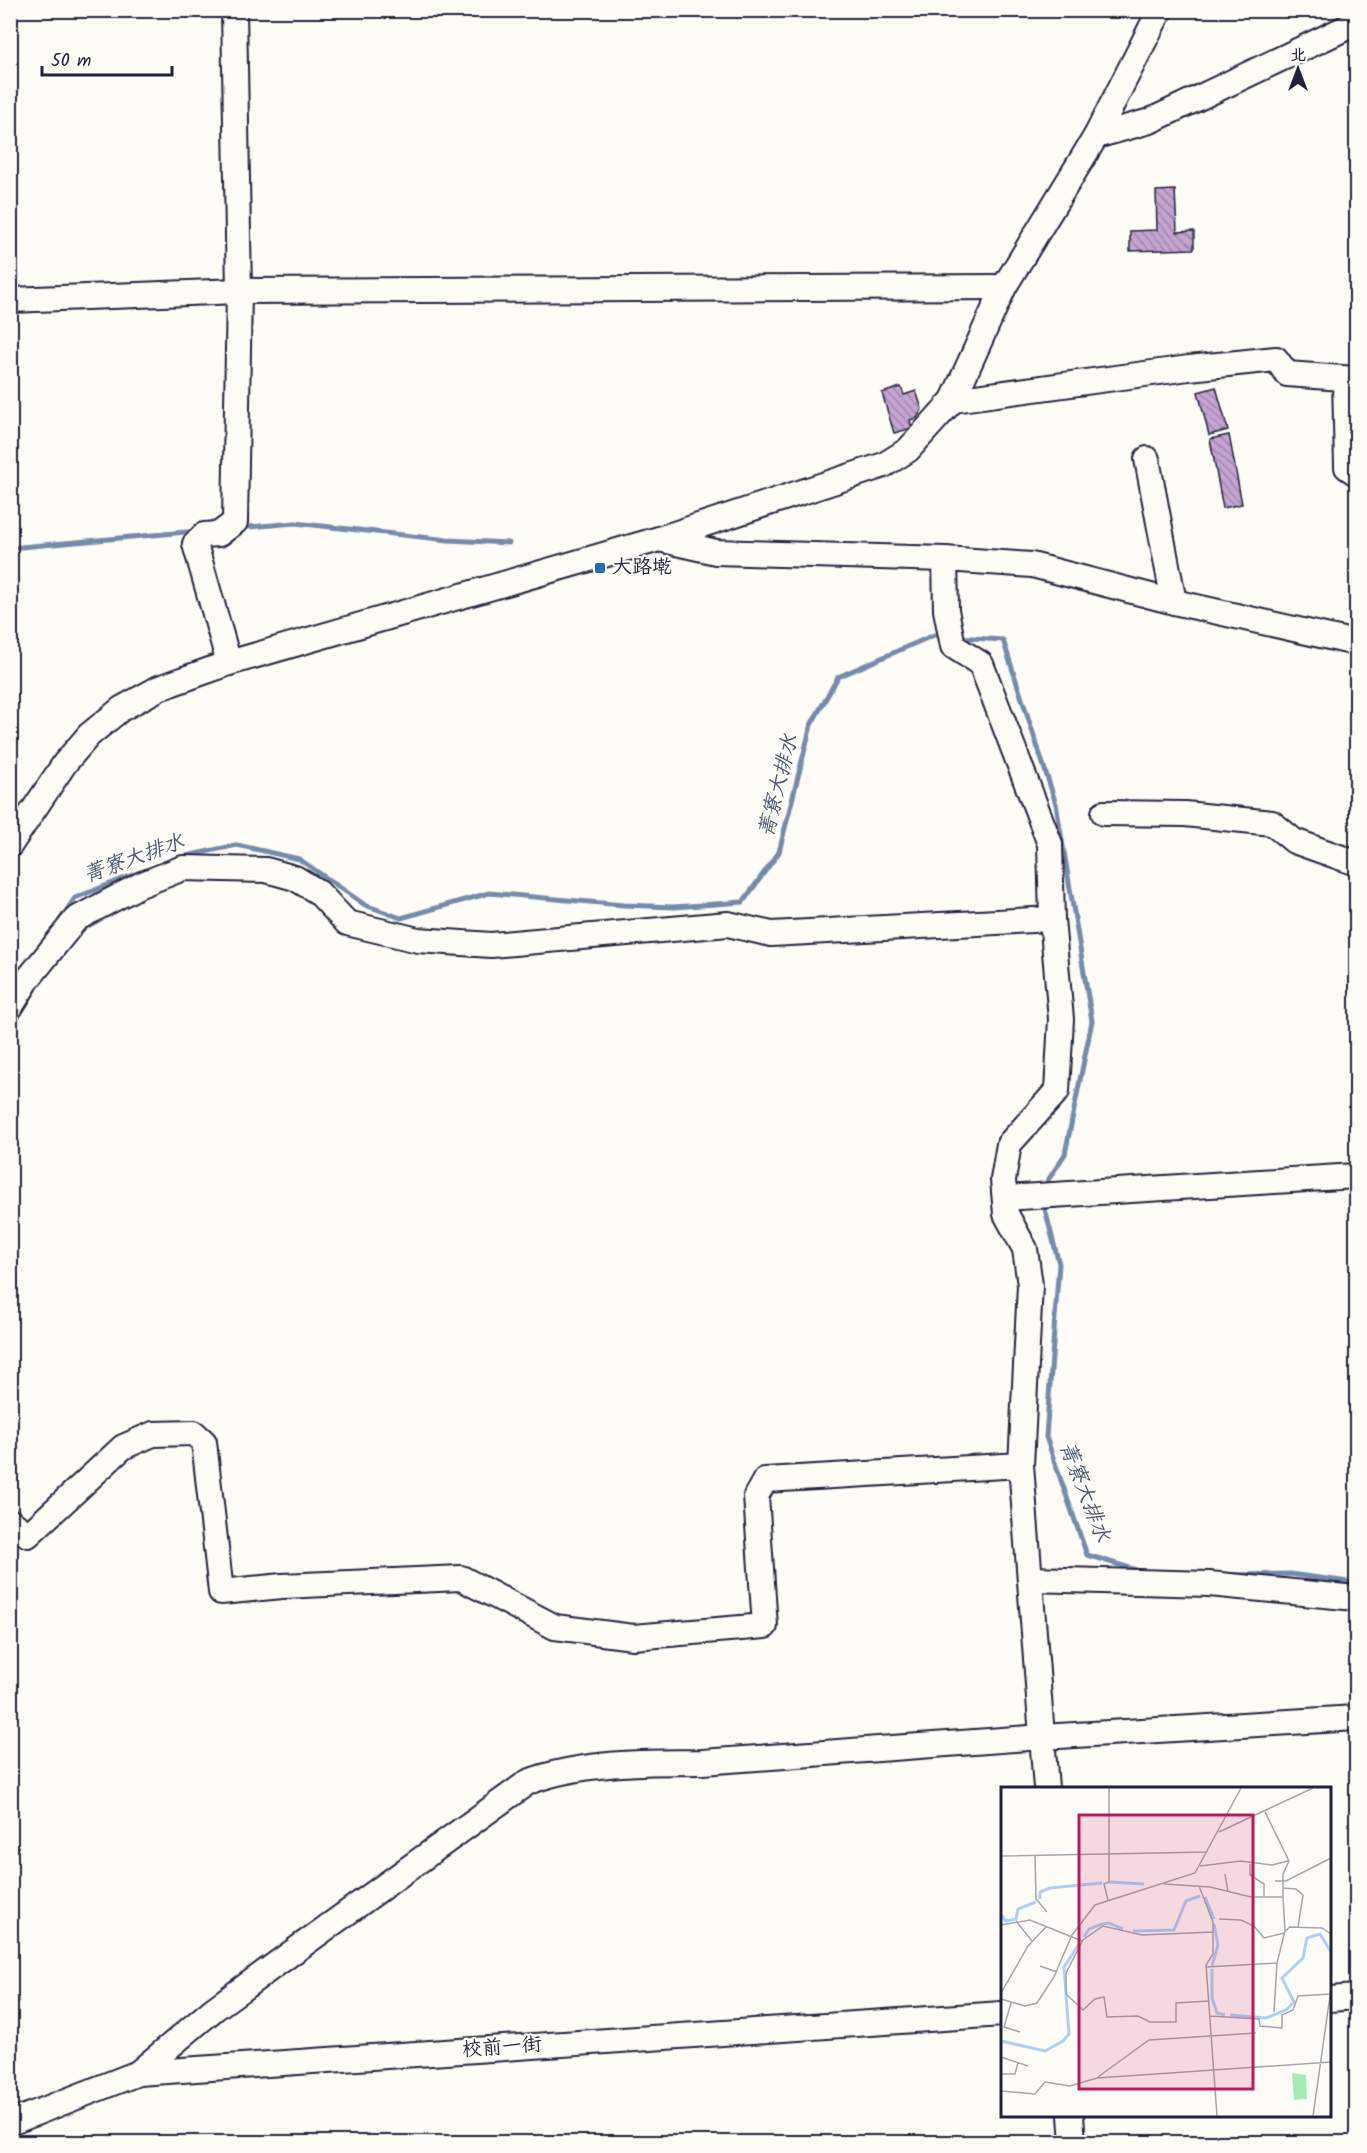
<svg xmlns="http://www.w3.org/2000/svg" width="1367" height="2153" viewBox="0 0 1367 2153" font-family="Kalam,'LXGW WenKai TC',sans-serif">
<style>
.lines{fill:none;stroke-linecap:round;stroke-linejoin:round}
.stream{stroke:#758bab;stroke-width:5}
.building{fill:url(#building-back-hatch);stroke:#22223b;stroke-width:1.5}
.minor-casing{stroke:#22223b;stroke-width:28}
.minor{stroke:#fdfcf7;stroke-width:24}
.poi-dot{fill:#1f6fb2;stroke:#fdfcf7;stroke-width:2}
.labels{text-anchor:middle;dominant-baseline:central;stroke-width:4.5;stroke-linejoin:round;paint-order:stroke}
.poi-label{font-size:20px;fill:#22223b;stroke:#fdfcf7;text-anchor:start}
.street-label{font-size:20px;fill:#22223b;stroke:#fdfcf7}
.water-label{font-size:21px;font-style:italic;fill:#4c5773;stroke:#fdfcf7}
.inset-river{fill:none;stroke:#add1f6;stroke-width:3}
.inset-road{fill:none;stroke:#a5a5ac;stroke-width:1.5}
.view{fill:#c2185b;fill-opacity:0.15;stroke:#c2185b;stroke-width:3}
.inset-edge{fill:none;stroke:#22223b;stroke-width:3}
</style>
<defs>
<pattern id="building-back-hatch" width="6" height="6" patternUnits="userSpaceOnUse" patternTransform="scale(1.5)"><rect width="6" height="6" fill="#c4a5d1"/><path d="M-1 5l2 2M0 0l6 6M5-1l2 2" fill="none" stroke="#9f86ab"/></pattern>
</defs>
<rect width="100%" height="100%" fill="#fdfcf7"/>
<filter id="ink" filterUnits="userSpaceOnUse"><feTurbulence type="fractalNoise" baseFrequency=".0167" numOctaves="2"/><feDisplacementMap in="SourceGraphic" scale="12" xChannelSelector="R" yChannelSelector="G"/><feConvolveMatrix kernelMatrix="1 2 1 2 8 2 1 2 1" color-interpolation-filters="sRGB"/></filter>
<g filter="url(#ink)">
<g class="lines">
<g class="stream">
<path d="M239 528 295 523 448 540 509 543"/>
<path d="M10 548 197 531"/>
<path d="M957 637 1003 640 1056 804 1092 1021 1065 1154 1043 1188"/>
<path d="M157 866 177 858 237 845 299 859 365 905 401 918 489 893 623 905 674 907 743 902 779 852 811 725 838 677 934 635 944 636"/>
<path d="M60 920 75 898 140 872"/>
<path d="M1045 1209 1059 1264 1046 1437 1087 1555 1143 1572"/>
<path d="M1233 1575 1290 1574 1356 1583"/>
</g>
</g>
<g class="building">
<path d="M1175 190 1177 232 1194 231V249L1130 251V231L1157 230 1156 191Z"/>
<path d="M901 387 904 395 916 391 922 409 917 418 910 420 912 428 894 433 882 393Z"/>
<path d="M1216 387 1228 430 1209 435 1198 392Z"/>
<path d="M1229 435 1242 504 1223 508 1210 439Z"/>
</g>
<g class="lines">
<g class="minor-casing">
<g id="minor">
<path d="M1096 136 1150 121 1356 23"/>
<path d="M10 300 239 291 1004 287"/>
<path d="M1345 379 1347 467 1356 473"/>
<path d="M953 400 1189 368 1276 359 1287 374 1356 379"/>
<path d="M1147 459 1174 602"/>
<path d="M659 539 716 552 945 559 1032 565 1174 602 1356 643"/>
<path d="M945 559 946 610 953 646 981 664 1050 844 1052 919 1061 1019 1057 1091 1009 1144 1003 1180 1006 1214 1025 1249 1030 1285 1021 1465 1046 1788"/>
<path d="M229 663 195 544 204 535 219 534 235 522 239 291 234 10"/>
<path d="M1104 813 1185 814 1272 823 1294 841 1356 863"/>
<path d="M10 845 65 763 89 735 121 709 159 688 229 663 659 539 884 465 908 450 953 400 1004 287 1096 136 1160 10"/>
<path d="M10 1008 28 979 76 919 140 885 183 868 266 870 295 878 318 892 347 923 418 940 491 945 728 924 771 934 1052 919"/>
<path d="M1005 1198 1356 1176"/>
<path d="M10 1521 28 1535 123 1447 153 1434 194 1433 204 1442 221 1592 282 1586 461 1578 555 1627 633 1637 765 1626 756 1496 765 1480 1021 1465"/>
<path d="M1030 1579 1209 1584 1356 1598"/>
<path d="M1330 1999 1356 1997"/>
<path d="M138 2073 214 2009 528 1782C580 1762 647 1762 702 1762L1042 1737 1356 1718"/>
<path d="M1071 2116 1073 2142"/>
<path d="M10 2123 138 2073 1002 2014"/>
</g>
</g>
<use href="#minor" class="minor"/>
</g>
</g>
<rect class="poi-dot" x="594" y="562" width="12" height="12" rx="3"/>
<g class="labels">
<g class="poi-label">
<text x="612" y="568">大路墘</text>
</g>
<g class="street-label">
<text transform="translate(502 2048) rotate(-4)">校前一街</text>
</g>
<g class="water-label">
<text transform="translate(779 786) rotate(-76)">菁寮大排水</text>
<text transform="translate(134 859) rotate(-20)">菁寮大排水</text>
<text transform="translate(1084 1492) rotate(69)">菁寮大排水</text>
</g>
</g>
<g transform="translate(1001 1787)">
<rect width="330" height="330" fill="#fdfcf7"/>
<path d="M291 286 305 288 306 312 293 313Z" fill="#a6ebb5"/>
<path class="inset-river" d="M109 95 143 97M204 110 213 132M39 112V105L49 101 101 96M0 128 5 134 15 132 17 122 35 115M132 144 173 143 185 114 199 109M83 150 88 142 101 137 108 136 122 142M211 179 217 158 213 137M211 182V211L216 226 224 228M229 228 265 231 285 223 293 215 281 191 302 171 306 151 319 147 330 165M0 254 44 264 62 254 68 247 63 180 78 157"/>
<path class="inset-road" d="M218 45 312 1M34 68 35 112 46 125M0 69 206 65M249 77V88L263 97V110M199 79 240 74 271 78 287 74M224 87 227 105M274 94H285L330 71M163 97 209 100 250 110H282V87L288 74 264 25M198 99 212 135V167L205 178 216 329M282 101 295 102 302 108 297 140M107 113 103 97 108 95V1M218 132 240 133 253 139 263 151 283 146M15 134 31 154M0 138 29 133 81 154M284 144 289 140 321 141 330 147M39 179 56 185M206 180 276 176M0 206 27 159 45 140M0 212 24 219 36 216 53 190 71 148 94 118 194 86 240 1M208 214 175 216V235H149L137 229 106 230 103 210 94 212 82 223 65 207V186L82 153 102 139 141 148 212 145M10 216 3 240 19 245M273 225 276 176 284 144 282 110M209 229 258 232 259 239 281 241V228L292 223 297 209 330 207M0 270 27 279M0 287H14L17 276M97 290 148 253 255 246M0 304 34 307 44 295 69 299 96 291 330 275M312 329 330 202"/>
<path class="view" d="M78 28H252V302H78Z"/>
<rect width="330" height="330" class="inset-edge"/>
</g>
<rect width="1367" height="2153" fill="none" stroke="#fdfcf7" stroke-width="36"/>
<rect x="18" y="18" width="1331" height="2117" fill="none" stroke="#22223b" stroke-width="2" filter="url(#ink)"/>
<g transform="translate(1298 69)" stroke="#fdfcf7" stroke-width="4.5" paint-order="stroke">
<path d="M0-4.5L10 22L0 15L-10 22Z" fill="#22223b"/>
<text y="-9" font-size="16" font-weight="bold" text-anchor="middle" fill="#22223b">北</text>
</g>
<path d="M42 66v9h130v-9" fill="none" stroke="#22223b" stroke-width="3"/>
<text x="51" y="66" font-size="18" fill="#22223b" stroke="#fdfcf7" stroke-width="4.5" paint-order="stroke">50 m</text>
</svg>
